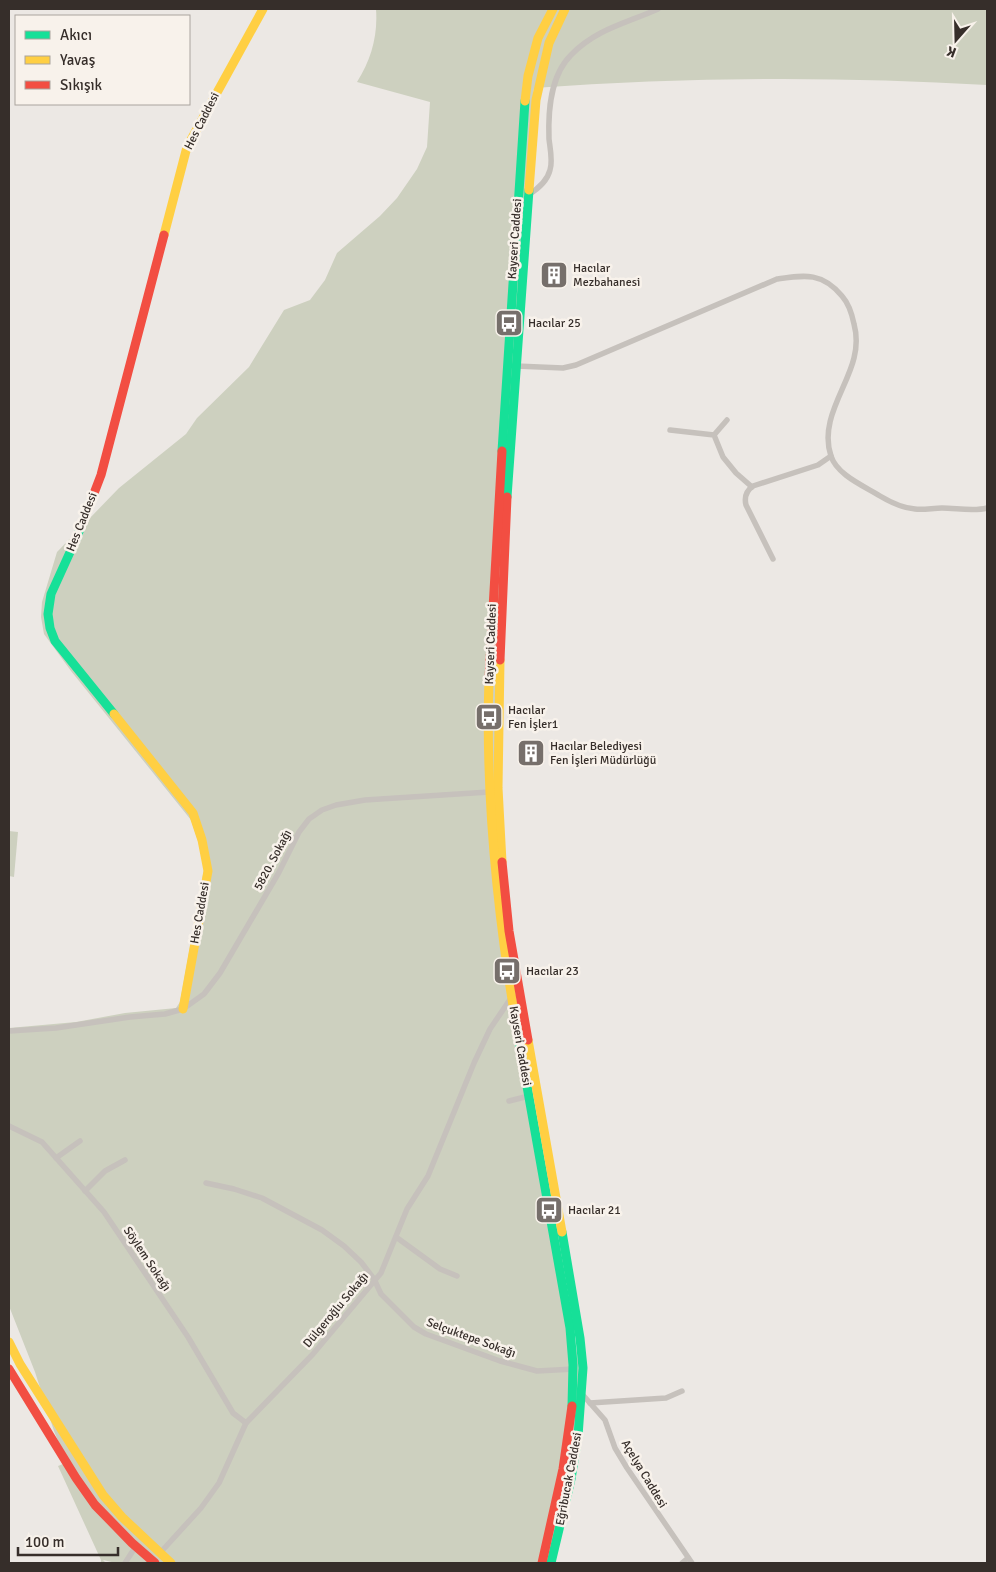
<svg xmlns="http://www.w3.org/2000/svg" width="996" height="1572" viewBox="0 0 996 1572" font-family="Signika,sans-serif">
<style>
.green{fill:#cdd0bf}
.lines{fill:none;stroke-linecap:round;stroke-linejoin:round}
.street{stroke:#c6c1bc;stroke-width:5.5}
.fast{stroke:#16e098;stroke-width:9}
.slow{stroke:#ffcf43;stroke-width:9}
.jam{stroke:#f24e42;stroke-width:9}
.labels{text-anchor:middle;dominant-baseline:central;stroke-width:5;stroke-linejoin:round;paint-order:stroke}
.street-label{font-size:12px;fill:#362e2a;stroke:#f8f2eb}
.poi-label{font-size:12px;fill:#362e2a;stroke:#f8f2eb;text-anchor:start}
</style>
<rect width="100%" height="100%" fill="#ece8e4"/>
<g class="green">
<path d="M376 9H987V85C836 76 685 77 534 88L524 200 500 581 503 907 515 995 560 1245 578 1360 579 1373 572 1462 550 1563H116L103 1560 106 1563H101V1560L58 1466 63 1464 65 1458 54 1431 35 1372 9 1306V1028L76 1022 125 1013 176 1008 180 1002 204 869 201 850 191 820 71 671 44 634 41 617 42 602 57 552 119 488 186 434 197 418 249 367 284 310 310 300 325 280 337 253 380 216 397 198 417 169 427 147 430 102 357 82C371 60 378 36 376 9Z"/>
<path d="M9 831 18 832 14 877 9 876Z"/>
</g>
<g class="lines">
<g class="street">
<path d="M528 195C538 189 547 182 550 170 553 161 550 148 549 139 548 111 550 76 571 55 596 29 627 23 658 9"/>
<path d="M516 366 563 368 576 365 777 279C805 275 822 272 842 296 849 304 852 314 854 324 857 335 857 346 854 358 847 388 819 421 831 456 837 475 864 486 880 496 890 502 903 508 915 509 924 510 933 508 942 508 956 508 974 512 987 508"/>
<path d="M670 430 714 435 723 457 736 473 752 487"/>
<path d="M714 435 727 420"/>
<path d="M773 559 746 505C744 497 746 491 753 486L818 465 831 456"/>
<path d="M9 1031 56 1028 130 1017 165 1014 183 1009 204 994 220 973 278 874 299 832 309 819 322 810 336 805 365 800 489 792"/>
<path d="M509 1101 529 1096"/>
<path d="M9 1126 42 1142 104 1212 188 1337 233 1413 246 1423"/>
<path d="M56 1158 80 1141"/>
<path d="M206 1183 234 1189 262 1198 322 1230 344 1246 361 1262 374 1279 381 1294 414 1327 426 1334 500 1361 537 1371 574 1369"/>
<path d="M85 1191 105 1171 125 1160"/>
<path d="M396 1237 440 1269 457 1276"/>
<path d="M582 1394 605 1420 615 1448 627 1468 692 1563"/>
<path d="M590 1403 666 1398 682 1391"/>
<path d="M160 1553 201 1508 219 1483 246 1423 313 1354 381 1273 407 1209 428 1176 474 1063 490 1029 511 998"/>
<path d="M125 1563 136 1546"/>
<path d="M682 1563 688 1558"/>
</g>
<g class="fast">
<path d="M502 451 525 101"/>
<path d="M93 496 76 539 51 594 48 614 50 628 55 641 114 714"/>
<path d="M507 497 529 190"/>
<path d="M517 1030 570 1328 573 1365 572 1406"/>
<path d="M551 1563 571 1479 578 1436 583 1368 580 1338 562 1232"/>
</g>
<g class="slow">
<path d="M525 101 528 76 538 38 553 9"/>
<path d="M529 190 536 100 549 43 565 9"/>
<path d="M164 235 187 147 263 9"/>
<path d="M500 660 498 788 502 862"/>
<path d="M489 679C485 797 497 913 517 1030"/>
<path d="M114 714 193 813 202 840 208 871 183 1009"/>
<path d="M528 1040 562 1232"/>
<path d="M9 1342 20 1364 103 1495 122 1517 171 1563"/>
</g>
<g class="jam">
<path d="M93 496 101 475 164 235"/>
<path d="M500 660 507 497"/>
<path d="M489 679 502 451"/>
<path d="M502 862 509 931 528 1040"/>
<path d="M9 1369 76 1478 95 1505 132 1543 155 1563"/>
<path d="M542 1563 563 1469 572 1406"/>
</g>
</g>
<defs>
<g id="building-square" transform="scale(1.4375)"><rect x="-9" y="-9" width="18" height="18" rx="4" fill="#766f6b" stroke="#f8f2eb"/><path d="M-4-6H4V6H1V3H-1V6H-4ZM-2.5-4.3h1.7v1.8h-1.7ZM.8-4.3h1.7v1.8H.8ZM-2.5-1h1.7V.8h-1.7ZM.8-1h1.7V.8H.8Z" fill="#fff"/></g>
<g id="bus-square" transform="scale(1.4375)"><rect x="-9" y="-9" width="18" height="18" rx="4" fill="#766f6b" stroke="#f8f2eb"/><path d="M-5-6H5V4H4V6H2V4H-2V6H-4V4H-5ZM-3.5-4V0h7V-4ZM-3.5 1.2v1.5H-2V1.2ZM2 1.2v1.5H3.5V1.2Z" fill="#fff"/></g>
</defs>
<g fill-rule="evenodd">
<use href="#building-square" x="554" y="275"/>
<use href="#bus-square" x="509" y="323"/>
<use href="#bus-square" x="489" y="717"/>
<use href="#building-square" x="531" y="753"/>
<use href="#bus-square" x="507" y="971"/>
<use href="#bus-square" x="549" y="1210"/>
</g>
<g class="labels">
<g class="street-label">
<text transform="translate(202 121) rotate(-63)">Hes Caddesi</text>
<text transform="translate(515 239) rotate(-86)">Kayseri Caddesi</text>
<text transform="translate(82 522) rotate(-68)">Hes Caddesi</text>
<text transform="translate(491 644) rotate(-88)">Kayseri Caddesi</text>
<text transform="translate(273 860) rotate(-62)">5820. Sokağı</text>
<text transform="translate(200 913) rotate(-80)">Hes Caddesi</text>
<text transform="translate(520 1046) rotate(80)">Kayseri Caddesi</text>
<text transform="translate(147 1259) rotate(56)">Söylem Sokağı</text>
<text transform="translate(336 1310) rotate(-50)">Dülgeroğlu Sokağı</text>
<text transform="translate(471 1338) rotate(20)">Selçuktepe Sokağı</text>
<text transform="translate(644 1474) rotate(59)">Açelya Caddesi</text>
<text transform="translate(569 1479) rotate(-79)">Eğribucak Caddesi</text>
</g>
<g class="poi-label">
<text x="573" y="268">Hacılar<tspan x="573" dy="14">Mezbahanesi</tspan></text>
<text x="528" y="323">Hacılar 25</text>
<text x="508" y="710">Hacılar<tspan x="508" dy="14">Fen İşler1</tspan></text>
<text x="550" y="746">Hacılar Belediyesi<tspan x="550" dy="14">Fen İşleri Müdürlüğü</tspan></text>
<text x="526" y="971">Hacılar 23</text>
<text x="568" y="1210">Hacılar 21</text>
</g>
</g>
<rect width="996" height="1572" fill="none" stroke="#362e2a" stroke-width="20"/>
<rect x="15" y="15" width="175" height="90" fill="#f8f2eb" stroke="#aaa49e"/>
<rect x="25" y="31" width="25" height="8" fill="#16e098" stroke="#aaa49e"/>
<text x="60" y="40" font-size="15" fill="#362e2a">Akıcı</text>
<rect x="25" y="56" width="25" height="8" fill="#ffcf43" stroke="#aaa49e"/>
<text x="60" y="65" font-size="15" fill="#362e2a">Yavaş</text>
<rect x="25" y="81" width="25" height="8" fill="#f24e42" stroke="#aaa49e"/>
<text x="60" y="90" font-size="15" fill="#362e2a">Sıkışık</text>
<g transform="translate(956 40) rotate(200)" stroke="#f8f2eb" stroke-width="4" paint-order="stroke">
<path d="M0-4L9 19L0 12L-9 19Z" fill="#362e2a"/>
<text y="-8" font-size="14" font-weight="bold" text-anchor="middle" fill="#362e2a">K</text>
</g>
<path d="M18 1547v8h100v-8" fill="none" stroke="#362e2a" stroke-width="2.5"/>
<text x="25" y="1547" font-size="15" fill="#362e2a" stroke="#f8f2eb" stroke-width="4" paint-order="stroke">100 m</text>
</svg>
